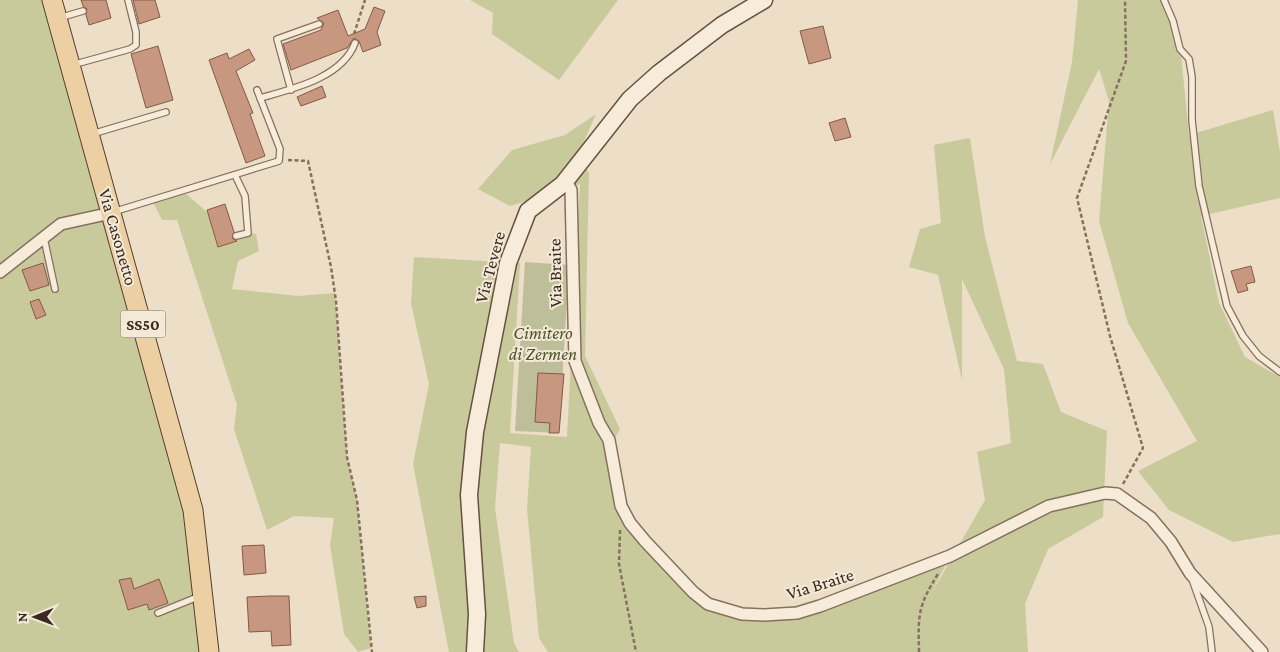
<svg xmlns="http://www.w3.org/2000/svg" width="1280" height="652" viewBox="0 0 1280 652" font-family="'Crimson Pro',serif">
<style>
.green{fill:#c8ca9c}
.cemetery{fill:#bebf9a}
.building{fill:#c89780;stroke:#855945}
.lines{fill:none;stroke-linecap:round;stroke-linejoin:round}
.lane-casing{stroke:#87705e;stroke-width:8}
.street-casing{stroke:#87705e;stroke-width:14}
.secondary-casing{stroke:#695141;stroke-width:19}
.primary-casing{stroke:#553f31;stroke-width:21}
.path{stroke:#87705e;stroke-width:2.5;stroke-dasharray:4 2.5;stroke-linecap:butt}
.lane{stroke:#f7ecda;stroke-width:5.5}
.street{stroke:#f7ecda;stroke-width:11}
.secondary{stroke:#f7ecda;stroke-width:16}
.primary{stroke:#eccfa2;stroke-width:19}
.labels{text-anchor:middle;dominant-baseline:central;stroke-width:4;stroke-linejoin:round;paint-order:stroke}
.shield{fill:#f4e9d7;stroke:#706357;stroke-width:1}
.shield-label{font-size:16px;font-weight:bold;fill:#382a20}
.street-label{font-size:18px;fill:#382a20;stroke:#f4e9d7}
.park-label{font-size:18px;font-style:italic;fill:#4c5328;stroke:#f4e9d7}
</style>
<rect width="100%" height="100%" fill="#ecdec7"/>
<g class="green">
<path d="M0 0H42L101 215 189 509 201 652H0Z"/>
<path d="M470 0H618L559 80 492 34 493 13Z"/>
<path d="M1078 0H1164L1179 34 1189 135 1273 110 1280 152V198L1201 216 1219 303 1245 357 1280 377V534L1233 542 1169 510 1138 471 1197 441 1128 323 1099 221 1109 101 1099 69 1050 164 1072 62Z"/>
<path d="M596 114 578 155 589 173 585 356 620 429 610 446 621 506 671 568 725 610 797 613 950 556 931 594 985 500 977 452 1011 443 1004 369 962 279V380L938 275 909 267 920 229 941 223 934 145 970 138 985 237 1017 361 1043 364 1061 412 1107 431 1103 517 1048 549 1025 604 1028 652H548L539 638 527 509 531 447 500 443 495 508 514 643 519 652H449L413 464 429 384 411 303 414 257 520 263 510 433 567 437 580 184 510 206 478 189 512 150 565 135Z"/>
<path d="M183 191 208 213 218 247 237 241 236 236 248 233 256 234 259 251 238 261 232 289 298 296 335 293 347 457 357 500 371 648 358 652 344 634 330 545 334 518 294 516 267 530 234 429 237 405 177 220H162L152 200Z"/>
</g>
<path class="cemetery" d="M525 262 569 265 559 433 515 431Z"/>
<g class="building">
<path d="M81 0H106L111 18 89 25 86 15 87 9 83 6Z"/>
<path d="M133 0H155L160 17 139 24Z"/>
<path d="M374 7 385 11 377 32 381 45 363 52 359 41 354 38 347 48 291 70 283 44 321 30 324 23 317 18 338 10 348 36 365 29Z"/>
<path d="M823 26 831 58 809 64 800 31Z"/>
<path d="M158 46 173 100 146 108 131 54Z"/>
<path d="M249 49 255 60 236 71 253 113 250 114 265 156 246 163 209 60 227 53 229 59Z"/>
<path d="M322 86 326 97 301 106 297 97Z"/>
<path d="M845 118 851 137 835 141 829 123Z"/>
<path d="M225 204 234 232 232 238 237 241 218 247 207 210Z"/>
<path d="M43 263 49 285 30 291 22 270Z"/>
<path d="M1251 266 1255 282 1246 284 1248 290 1238 293 1231 271Z"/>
<path d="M39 299 46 315 36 319 30 302Z"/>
<path d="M538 373 564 374 559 433H549L550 423 535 422Z"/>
<path d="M264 545 266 573 244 575 242 546Z"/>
<path d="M131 578 134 589 159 579 168 603 149 610 147 604 128 610 119 580Z"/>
<path d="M270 596H289L291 645 272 646 271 631 249 632 247 597Z"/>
<path d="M426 596V606L417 608 414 597Z"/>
</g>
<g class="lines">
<g class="lane-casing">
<g id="lane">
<path d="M1164 0 1173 21 1180 49 1189 59 1192 77V120L1199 186 1227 306 1243 336 1259 356 1280 372"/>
<path d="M59 18 83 11"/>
<path d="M72 65 130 49 136 45V32L128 0"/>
<path d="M291 90 277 39 319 24"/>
<path d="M260 98C292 89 342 78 355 43"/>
<path d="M92 134 166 112"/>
<path d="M235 175 245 196 248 233 236 236"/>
<path d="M113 212 279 161 280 149 257 90"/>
<path d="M44 238 55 289"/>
<path d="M1192 579 1209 627 1212 652"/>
<path d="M158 613 200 596"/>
</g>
</g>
<g class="street-casing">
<g id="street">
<path d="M566 181 571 190 575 361 599 423 609 440 621 506 630 523 645 541 693 592 708 604 742 614 764 615 797 613 820 606 950 556 1049 506 1105 493 1117 494 1151 518 1171 542 1190 573 1262 652"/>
<path d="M0 272 61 224 111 213"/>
</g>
</g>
<g class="secondary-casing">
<path id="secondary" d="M475 652 477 614 469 495 475 432 508 263 528 211 563 184 630 99 659 73 722 25 764 0"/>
</g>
<g class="primary-casing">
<path id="primary" d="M52 0 193 510 209 652"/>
</g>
<g class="path">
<path d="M354 34 365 0"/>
<path d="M288 160 308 161 331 267 336 301 347 457 357 500 372 652"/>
<path d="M1123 484 1143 448 1110 336 1077 198 1126 61 1125 0"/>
<path d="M620 530 619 564 636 652"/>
<path d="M919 652C918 614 918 606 938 574"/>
</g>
<use href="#lane" class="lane"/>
<use href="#street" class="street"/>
<use href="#secondary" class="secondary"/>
<use href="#primary" class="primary"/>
</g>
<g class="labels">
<rect class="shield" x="120.5" y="310.5" width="45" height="27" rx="4"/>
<g class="shield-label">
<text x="143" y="324">SS50</text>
</g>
<g class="street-label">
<text transform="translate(118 237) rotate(74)">Via Casonetto</text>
<text transform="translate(490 267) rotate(-75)">Via Tevere</text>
<text transform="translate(555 273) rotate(-91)">Via Braite</text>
<text transform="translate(820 584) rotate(-17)">Via Braite</text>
</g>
<g class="park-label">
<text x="543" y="333">Cimitero<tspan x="543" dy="21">di Zermen</tspan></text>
</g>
</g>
<g transform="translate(35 617) rotate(269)" stroke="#f4e9d7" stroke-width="4" paint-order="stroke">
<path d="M0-4L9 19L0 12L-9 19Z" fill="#382a20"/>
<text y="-8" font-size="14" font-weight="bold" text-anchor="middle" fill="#382a20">N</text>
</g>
</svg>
